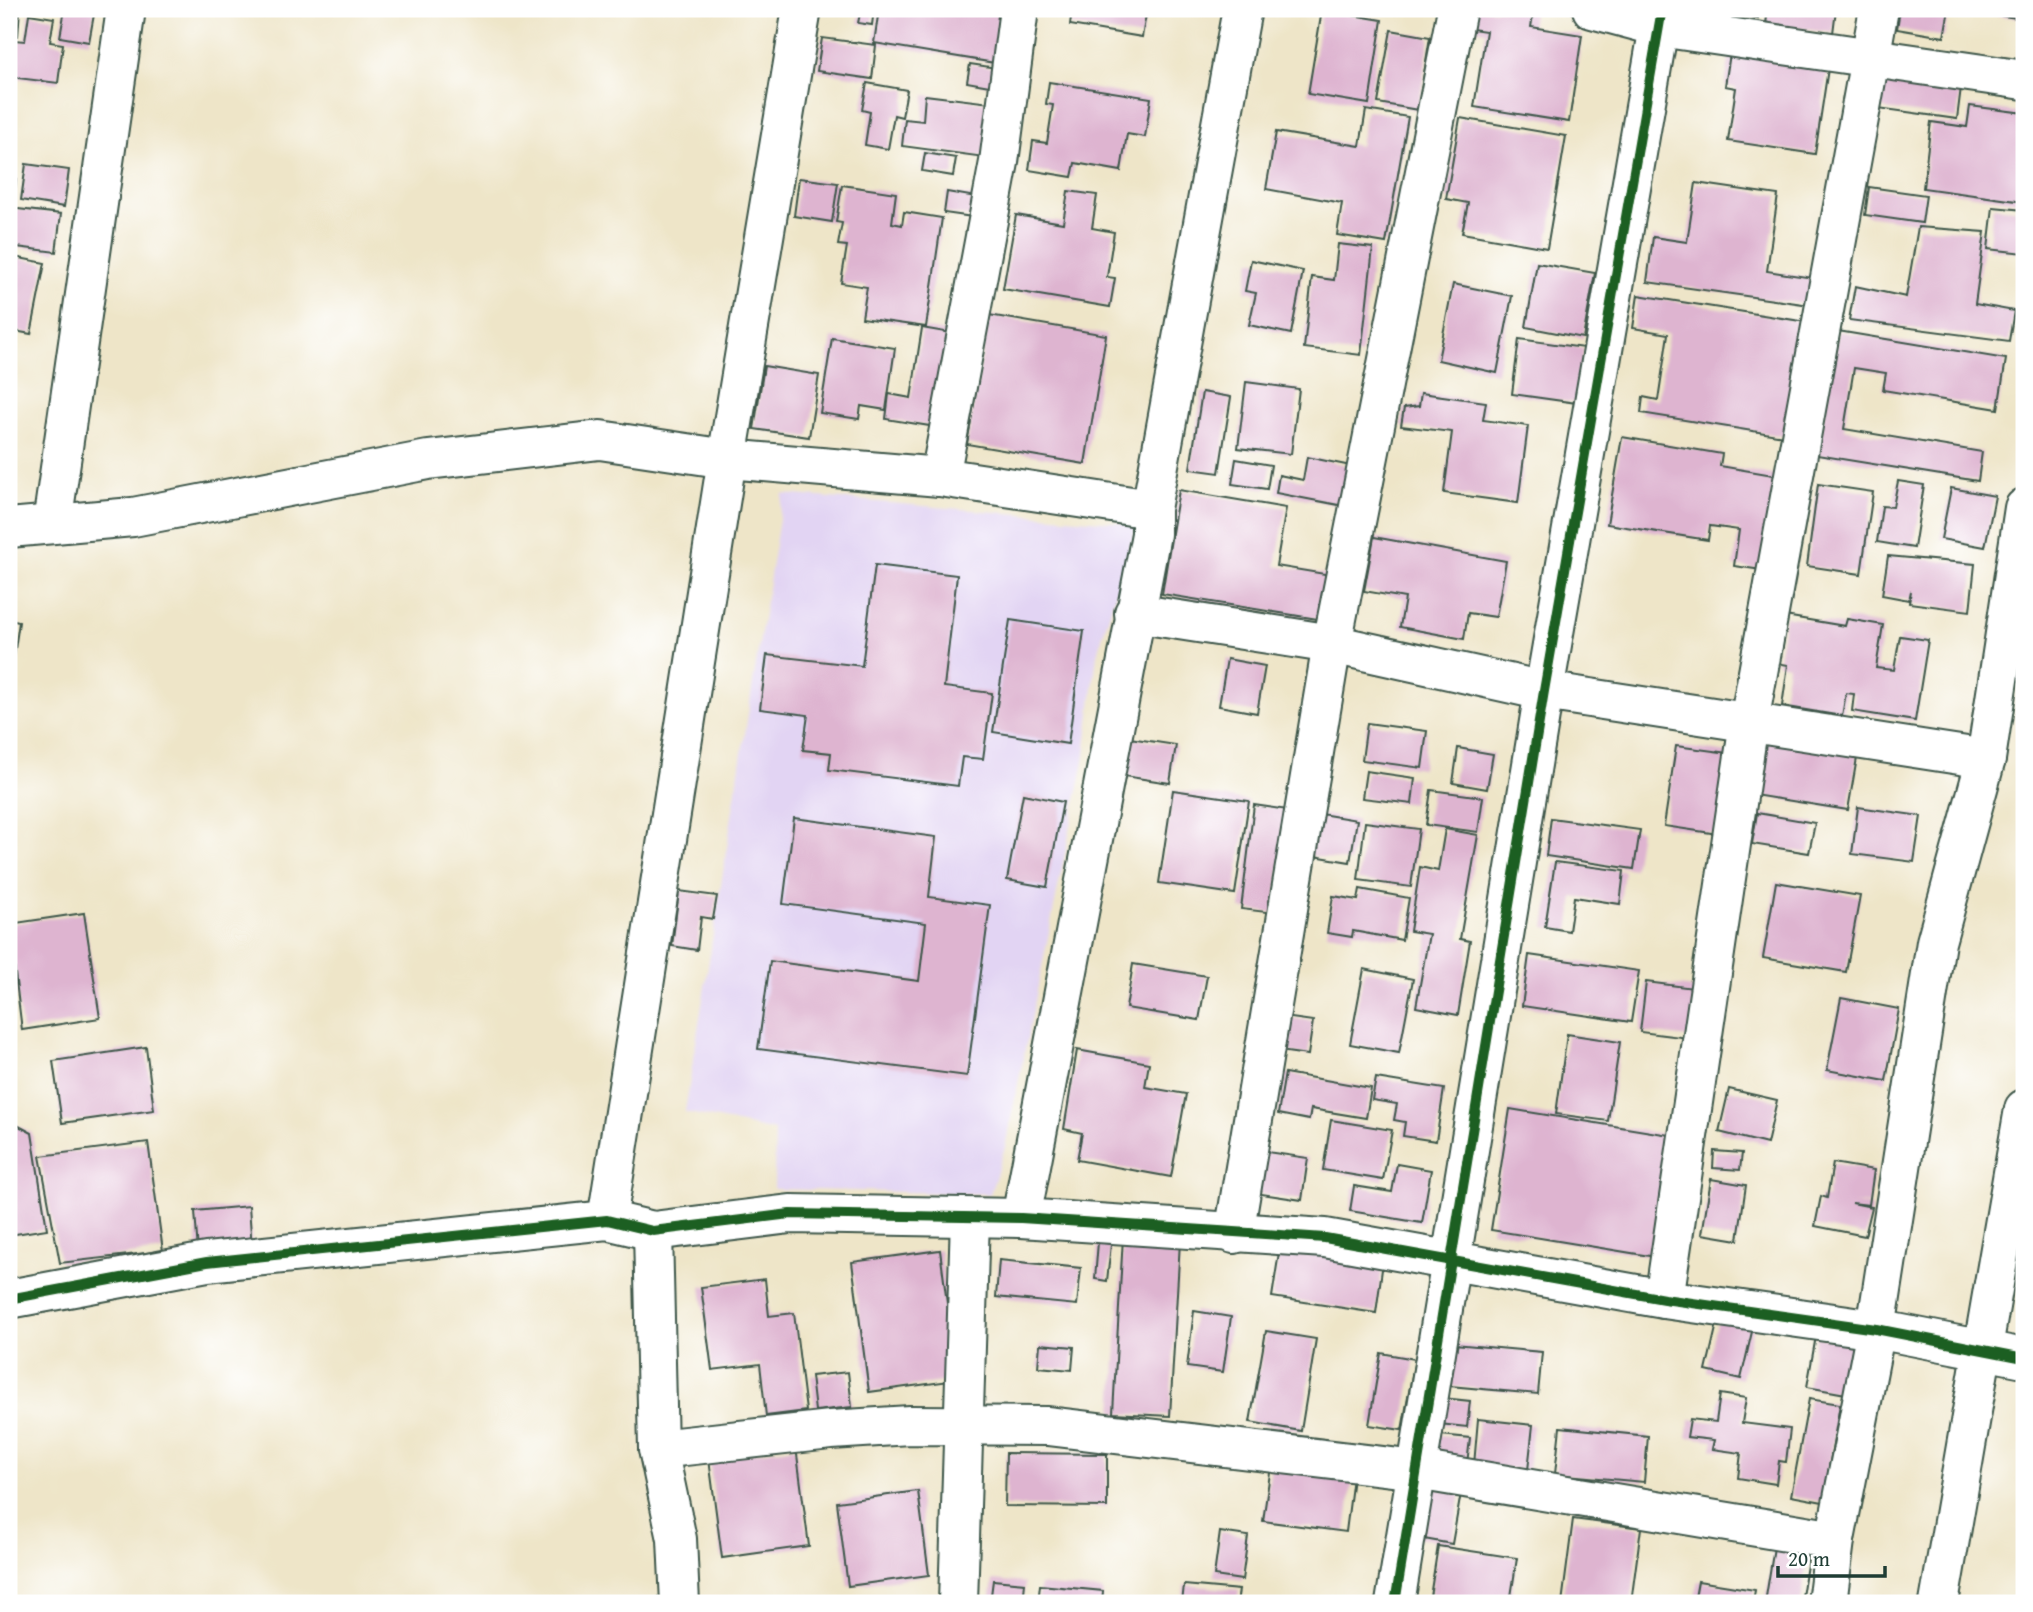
<svg xmlns="http://www.w3.org/2000/svg" width="2033" height="1612" viewBox="0 0 2033 1612" font-family="'Gentium Book Plus',serif">
<style>
.built{fill:#e2d4f3}
.building{fill:#deb4d0}
.lines{fill:none;stroke-linecap:round;stroke-linejoin:round}
.street-casing{stroke:#3e564a;stroke-width:42}
.primary-casing{stroke:#3e564a;stroke-width:42}
.street{stroke:#fff;stroke-width:38}
.primary{stroke:#fff;stroke-width:38}
.cycleway-casing{stroke:#fff;stroke-width:15}
.cycleway{stroke:#1b5e20;stroke-width:10}
</style>
<rect width="100%" height="100%" fill="#fff"/>
<filter id="ink" filterUnits="userSpaceOnUse"><feTurbulence type="fractalNoise" baseFrequency=".0143" numOctaves="2"/><feDisplacementMap in="SourceGraphic" scale="14" xChannelSelector="R" yChannelSelector="G"/><feConvolveMatrix kernelMatrix="1 2 1 2 8 2 1 2 1" color-interpolation-filters="sRGB"/></filter>
<filter id="wash" filterUnits="userSpaceOnUse"><feTurbulence type="fractalNoise" baseFrequency=".00686" numOctaves="4" result="noise"/><feDisplacementMap in="SourceGraphic" scale="28" xChannelSelector="R" yChannelSelector="G"/><feGaussianBlur stdDeviation="1.57" result="paint"/><feColorMatrix in="noise" values="0 0 0 0 0 0 0 0 0 0 0 0 0 0 0 0 0 1.4 0 .05"/><feComposite in="paint" operator="in"/></filter>
<g filter="url(#wash)">
<rect width="100%" height="100%" fill="#eee5c8"/>
<path class="built" d="M783 494 1137 524 1097 654 1085 756 1005 1147 990 1194 774 1189 775 1131 685 1112Z"/>
<g id="blocks">
<g class="building">
<path d="M9 9H20L18 36 9 35Z"/>
<path d="M65 9H95L89 42 60 37Z"/>
<path d="M861 9H874L872 25 858 23Z"/>
<path d="M879 9H1003L995 63 874 43Z"/>
<path d="M1072 9H1147L1142 37 1070 25Z"/>
<path d="M1468 9H1534L1531 27 1582 35 1569 122 1474 107 1486 31 1465 28Z"/>
<path d="M1703 9H1760L1758 18Z"/>
<path d="M1768 9H1836L1833 33 1766 24Z"/>
<path d="M1900 9H1949L1944 37 1897 29Z"/>
<path d="M1963 9H2024V19L1962 10Z"/>
<path d="M1322 10 1382 20 1369 104 1308 94Z"/>
<path d="M29 14 54 18 50 42 63 44 58 83 9 77 14 40 25 41Z"/>
<path d="M1391 30 1430 37 1418 110 1378 103Z"/>
<path d="M822 38 876 45 872 79 817 71Z"/>
<path d="M1731 47 1829 62 1815 154 1728 141 1736 88 1725 86Z"/>
<path d="M970 64 997 68 995 87 967 82Z"/>
<path d="M1883 69 1962 79 1957 119 1878 108Z"/>
<path d="M1049 82 1151 98 1145 137 1127 134 1121 171 1075 163 1072 177 1029 170 1033 141 1047 143 1053 105 1046 104Z"/>
<path d="M867 83 907 90 902 117 894 115 888 149 865 145 870 112 862 110Z"/>
<path d="M925 95 991 103 984 157 902 146 905 119 923 121Z"/>
<path d="M1970 106 2024 113V202L1923 188 1931 122 1967 127Z"/>
<path d="M1366 110 1408 117 1386 243 1337 235 1342 203 1266 189 1276 132 1360 146Z"/>
<path d="M1460 118 1566 136 1547 248 1462 233 1468 203 1446 199Z"/>
<path d="M925 153 956 158 953 176 922 171Z"/>
<path d="M26 164 69 170 64 207 21 200Z"/>
<path d="M9 177 16 178 14 199 9 198Z"/>
<path d="M799 178 838 183 832 222 794 216Z"/>
<path d="M1696 183 1778 195 1767 271 1820 279 1817 306 1647 282 1653 237 1687 242Z"/>
<path d="M842 185 896 193 892 223 902 225 904 212 942 218 926 327 862 318 867 287 841 283 847 246 838 245 842 223 836 222Z"/>
<path d="M1869 187 1926 195 1922 223 1865 215Z"/>
<path d="M1068 191 1097 195 1092 228 1114 232 1107 277 1115 278 1110 307 1003 289 1016 215 1063 223Z"/>
<path d="M947 192 976 197 973 217 944 213Z"/>
<path d="M1993 207 2024 210V253L1988 249Z"/>
<path d="M9 208 61 214 56 252 9 246Z"/>
<path d="M1918 227 1985 232 1975 304 2014 311 2009 341 1849 320 1855 286 1906 297Z"/>
<path d="M1338 244 1373 248 1361 355 1304 348 1312 277 1334 280Z"/>
<path d="M9 256 45 263 31 334 9 330Z"/>
<path d="M1251 260 1303 271 1291 334 1249 325 1256 293 1245 291Z"/>
<path d="M1537 263 1595 273 1583 338 1526 327Z"/>
<path d="M1453 284 1512 296 1497 373 1438 360Z"/>
<path d="M1638 295 1813 323 1796 438 1641 413 1643 397 1658 400 1668 334 1633 328Z"/>
<path d="M989 315 1106 335 1085 464 967 444Z"/>
<path d="M922 328 951 333 936 427 886 419 889 394 911 398Z"/>
<path d="M1838 331 2006 359 1998 409 1883 390 1886 373 1854 368 1844 429 1982 452 1978 481 1817 455Z"/>
<path d="M832 338 895 348 886 410 861 406 859 419 820 413Z"/>
<path d="M1519 339 1584 348 1577 403 1512 394Z"/>
<path d="M764 366 819 375 809 437 754 429Z"/>
<path d="M1246 382 1299 389 1291 454 1238 448Z"/>
<path d="M1202 392 1231 397 1219 473 1190 469Z"/>
<path d="M1421 393 1486 402 1483 420 1528 426 1518 503 1444 493 1452 432 1401 426 1404 408 1419 406Z"/>
<path d="M1622 437 1722 454 1720 466 1785 477 1769 571 1734 566 1739 530 1710 526 1708 540 1607 524Z"/>
<path d="M1307 457 1351 466 1344 506 1276 493 1279 475 1303 480Z"/>
<path d="M1236 459 1271 465 1267 489 1232 484Z"/>
<path d="M1898 481 1924 485 1914 548 1877 542 1882 506 1893 507Z"/>
<path d="M1818 484 1873 492 1861 574 1807 566Z"/>
<path d="M1951 488 1995 496 1985 547 1941 539Z"/>
<path d="M1179 490 1286 508 1276 566 1337 576 1330 621 1162 594Z"/>
<path d="M1374 537 1506 561 1496 617 1468 613 1464 639 1400 627 1405 598 1364 591Z"/>
<path d="M1888 556 1975 564 1970 611 1909 603 1911 591 1909 600 1882 595Z"/>
<path d="M875 565 957 575 944 687 992 693 983 759 962 757 958 786 829 770 831 753 803 750 808 715 760 709 767 655 862 666Z"/>
<path d="M1785 616 1845 626 1847 619 1883 625 1876 668 1894 670 1900 636 1928 640 1915 721 1852 711 1854 694 1846 693 1842 716 1782 706 1788 665 1777 663Z"/>
<path d="M9 620 19 622 10 683H9Z"/>
<path d="M1010 620 1084 631 1068 744 993 732Z"/>
<path d="M1227 659 1265 666 1257 713 1219 706Z"/>
<path d="M1367 723 1427 731 1422 768 1362 760Z"/>
<path d="M1123 737 1176 745 1170 783 1117 775Z"/>
<path d="M1763 737 1858 752 1848 810 1754 795Z"/>
<path d="M1676 746 1736 754 1725 835 1664 826Z"/>
<path d="M1458 748 1493 754 1487 789 1453 783Z"/>
<path d="M1366 771 1415 778 1412 804 1362 798Z"/>
<path d="M1173 790 1249 801 1235 894 1159 883Z"/>
<path d="M1431 790 1483 797 1478 832 1426 825Z"/>
<path d="M1023 794 1063 802 1047 887 1007 880Z"/>
<path d="M1254 805 1288 810 1274 913 1241 909Z"/>
<path d="M1858 807 1921 816 1914 862 1852 854Z"/>
<path d="M1315 813 1357 820 1350 862 1308 855Z"/>
<path d="M1757 813 1815 823 1809 853 1752 844Z"/>
<path d="M794 818 936 837 929 897 990 905 967 1076 758 1049 770 961 919 981 926 923 783 904Z"/>
<path d="M1551 818 1640 830 1634 869 1546 856Z"/>
<path d="M1365 822 1419 829 1411 887 1358 880Z"/>
<path d="M1445 829 1478 835 1460 939 1470 941 1458 1015 1416 1007 1429 934 1410 931 1420 867 1438 871Z"/>
<path d="M1555 862 1624 871 1620 904 1574 897 1569 931 1545 927Z"/>
<path d="M1776 882 1860 896 1846 972 1763 958Z"/>
<path d="M1360 889 1409 898 1402 940 1353 931 1352 937 1327 933 1333 896 1358 900Z"/>
<path d="M679 891 717 896 713 919 701 917 697 950 672 946Z"/>
<path d="M84 913 100 1018 22 1030 9 924Z"/>
<path d="M1529 955 1639 971 1631 1022 1522 1006Z"/>
<path d="M1133 964 1207 976 1199 1020 1126 1008Z"/>
<path d="M1364 969 1413 979 1399 1053 1350 1044Z"/>
<path d="M1646 982 1702 989 1696 1039 1640 1032Z"/>
<path d="M1841 998 1899 1009 1886 1081 1827 1070Z"/>
<path d="M1277 1016 1313 1021 1308 1055 1272 1050Z"/>
<path d="M1567 1034 1620 1042 1608 1121 1556 1114Z"/>
<path d="M146 1047 154 1110 62 1123 53 1061Z"/>
<path d="M1077 1050 1149 1063 1145 1087 1186 1094 1171 1177 1077 1160 1082 1133 1064 1129Z"/>
<path d="M1285 1073 1371 1088 1366 1118 1311 1109 1309 1120 1278 1114Z"/>
<path d="M1376 1078 1444 1089 1436 1141 1403 1136 1405 1122 1394 1120 1397 1104 1372 1100Z"/>
<path d="M1729 1089 1777 1100 1767 1144 1719 1132Z"/>
<path d="M9 1096 15 1124 32 1133 47 1229 9 1235Z"/>
<path d="M1510 1109 1682 1137 1662 1258 1491 1230Z"/>
<path d="M1331 1120 1392 1130 1383 1180 1323 1170Z"/>
<path d="M148 1142 163 1251 60 1263 40 1156Z"/>
<path d="M1254 1150 1308 1158 1302 1200 1248 1192Z"/>
<path d="M1714 1151 1742 1153 1740 1170 1713 1168Z"/>
<path d="M1833 1163 1874 1170 1869 1205 1852 1203 1872 1207 1865 1236 1815 1226 1821 1196 1827 1198Z"/>
<path d="M1397 1164 1431 1170 1422 1223 1350 1211 1354 1186 1392 1192Z"/>
<path d="M1711 1179 1746 1185 1738 1240 1702 1234Z"/>
<path d="M249 1206 252 1248 198 1252 195 1211Z"/>
<path d="M1123 1237 1180 1241 1170 1416 1113 1413Z"/>
<path d="M1098 1242 1111 1244 1107 1281 1095 1279Z"/>
<path d="M1280 1246 1383 1262 1376 1313 1272 1297Z"/>
<path d="M940 1250 957 1380 869 1392 852 1262Z"/>
<path d="M999 1260 1081 1268 1077 1305 996 1297Z"/>
<path d="M765 1279 769 1316 794 1313 806 1411 766 1416 760 1364 712 1370 701 1287Z"/>
<path d="M1194 1311 1231 1317 1223 1372 1187 1367Z"/>
<path d="M1719 1315 1754 1323 1741 1379 1706 1371Z"/>
<path d="M1266 1331 1316 1339 1301 1431 1250 1422Z"/>
<path d="M1816 1336 1854 1343 1846 1394 1807 1387Z"/>
<path d="M1443 1343 1542 1352 1538 1394 1439 1385Z"/>
<path d="M1040 1344 1074 1347 1072 1370 1038 1367Z"/>
<path d="M1381 1353 1415 1359 1402 1430 1369 1425Z"/>
<path d="M848 1372 852 1407 815 1411 811 1376Z"/>
<path d="M1720 1394 1746 1398 1742 1423 1790 1429 1786 1462 1779 1461 1776 1484 1738 1478 1741 1453 1712 1449 1714 1440 1687 1437 1690 1419 1716 1422Z"/>
<path d="M1433 1397 1470 1401 1467 1427 1430 1423Z"/>
<path d="M1809 1399 1840 1404 1823 1502 1791 1496Z"/>
<path d="M1478 1419 1533 1425 1528 1470 1474 1465Z"/>
<path d="M1560 1427 1648 1436 1644 1482 1555 1474Z"/>
<path d="M1430 1434 1470 1438 1467 1464 1427 1461Z"/>
<path d="M796 1447 809 1546 722 1558 709 1459Z"/>
<path d="M1006 1453 1107 1454V1507L1005 1506Z"/>
<path d="M1271 1466 1353 1477 1346 1532 1263 1521Z"/>
<path d="M1423 1486 1461 1493 1452 1544 1413 1537Z"/>
<path d="M918 1491 929 1575 848 1586 837 1502Z"/>
<path d="M1573 1519 1641 1528 1631 1603H1562Z"/>
<path d="M1220 1532 1248 1536 1242 1580 1214 1576Z"/>
<path d="M1438 1546 1517 1558 1510 1603H1429Z"/>
<path d="M1774 1547 1809 1552 1801 1603H1765Z"/>
<path d="M993 1580 1025 1583 1023 1603H990Z"/>
<path d="M1698 1581 1755 1590 1753 1603H1694Z"/>
<path d="M1040 1585 1103 1591 1102 1603H1038Z"/>
<path d="M1184 1585 1239 1590 1237 1603H1182Z"/>
</g>
</g>
</g>
<g filter="url(#ink)">
<use href="#blocks" fill-opacity="0" stroke="#3e564a" stroke-width="2"/>
<g class="lines">
<g class="street-casing">
<g id="street">
<path d="M1592 9 1659 27 2024 80"/>
<path d="M940 477 999 162 1019 9"/>
<path d="M52 524 126 9"/>
<path d="M9 528 133 517 428 460 600 440 727 459 940 477 1151 509"/>
<path d="M1134 613 1332 644 1544 691 1986 759"/>
<path d="M1021 1218 1151 534V509L1242 9"/>
<path d="M607 1220 727 459 802 9"/>
<path d="M653 1231 658 1449 677 1539 680 1603"/>
<path d="M1234 1234 1332 644 1457 9"/>
<path d="M9 1299 207 1262 607 1220 653 1231 790 1214 1021 1218 1325 1238 1664 1299 1876 1329 2024 1358"/>
<path d="M1664 1299 1749 722 1879 9"/>
<path d="M658 1449 831 1430 910 1425 1048 1426 1417 1470 1835 1540"/>
<path d="M958 1603 970 1218"/>
<path d="M1395 1603 1544 691 1662 9"/>
<path d="M1827 1603 1835 1540 1876 1329 1936 942 1986 759 2024 508"/>
</g>
</g>
<g class="primary-casing">
<path id="primary" d="M1939 1603 2024 1109"/>
</g>
<use href="#street" class="street"/>
<use href="#primary" class="primary"/>
<g class="cycleway-casing">
<g id="cycleway">
<path d="M9 1299 207 1262 607 1220 653 1231 790 1214 1021 1218 1325 1238 1664 1299 1876 1329 2024 1358"/>
<path d="M1395 1603 1544 691 1662 9"/>
</g>
</g>
<use href="#cycleway" class="cycleway"/>
</g>
</g>
<rect width="2033" height="1612" fill="none" stroke="#fff" stroke-width="35"/>
<path d="M1778 1566v10h107v-10" fill="none" stroke="#1f3d34" stroke-width="3.5"/>
<text x="1788" y="1566" font-size="21" fill="#1f3d34" stroke="#ffffff" stroke-width="5" paint-order="stroke">20 m</text>
</svg>
